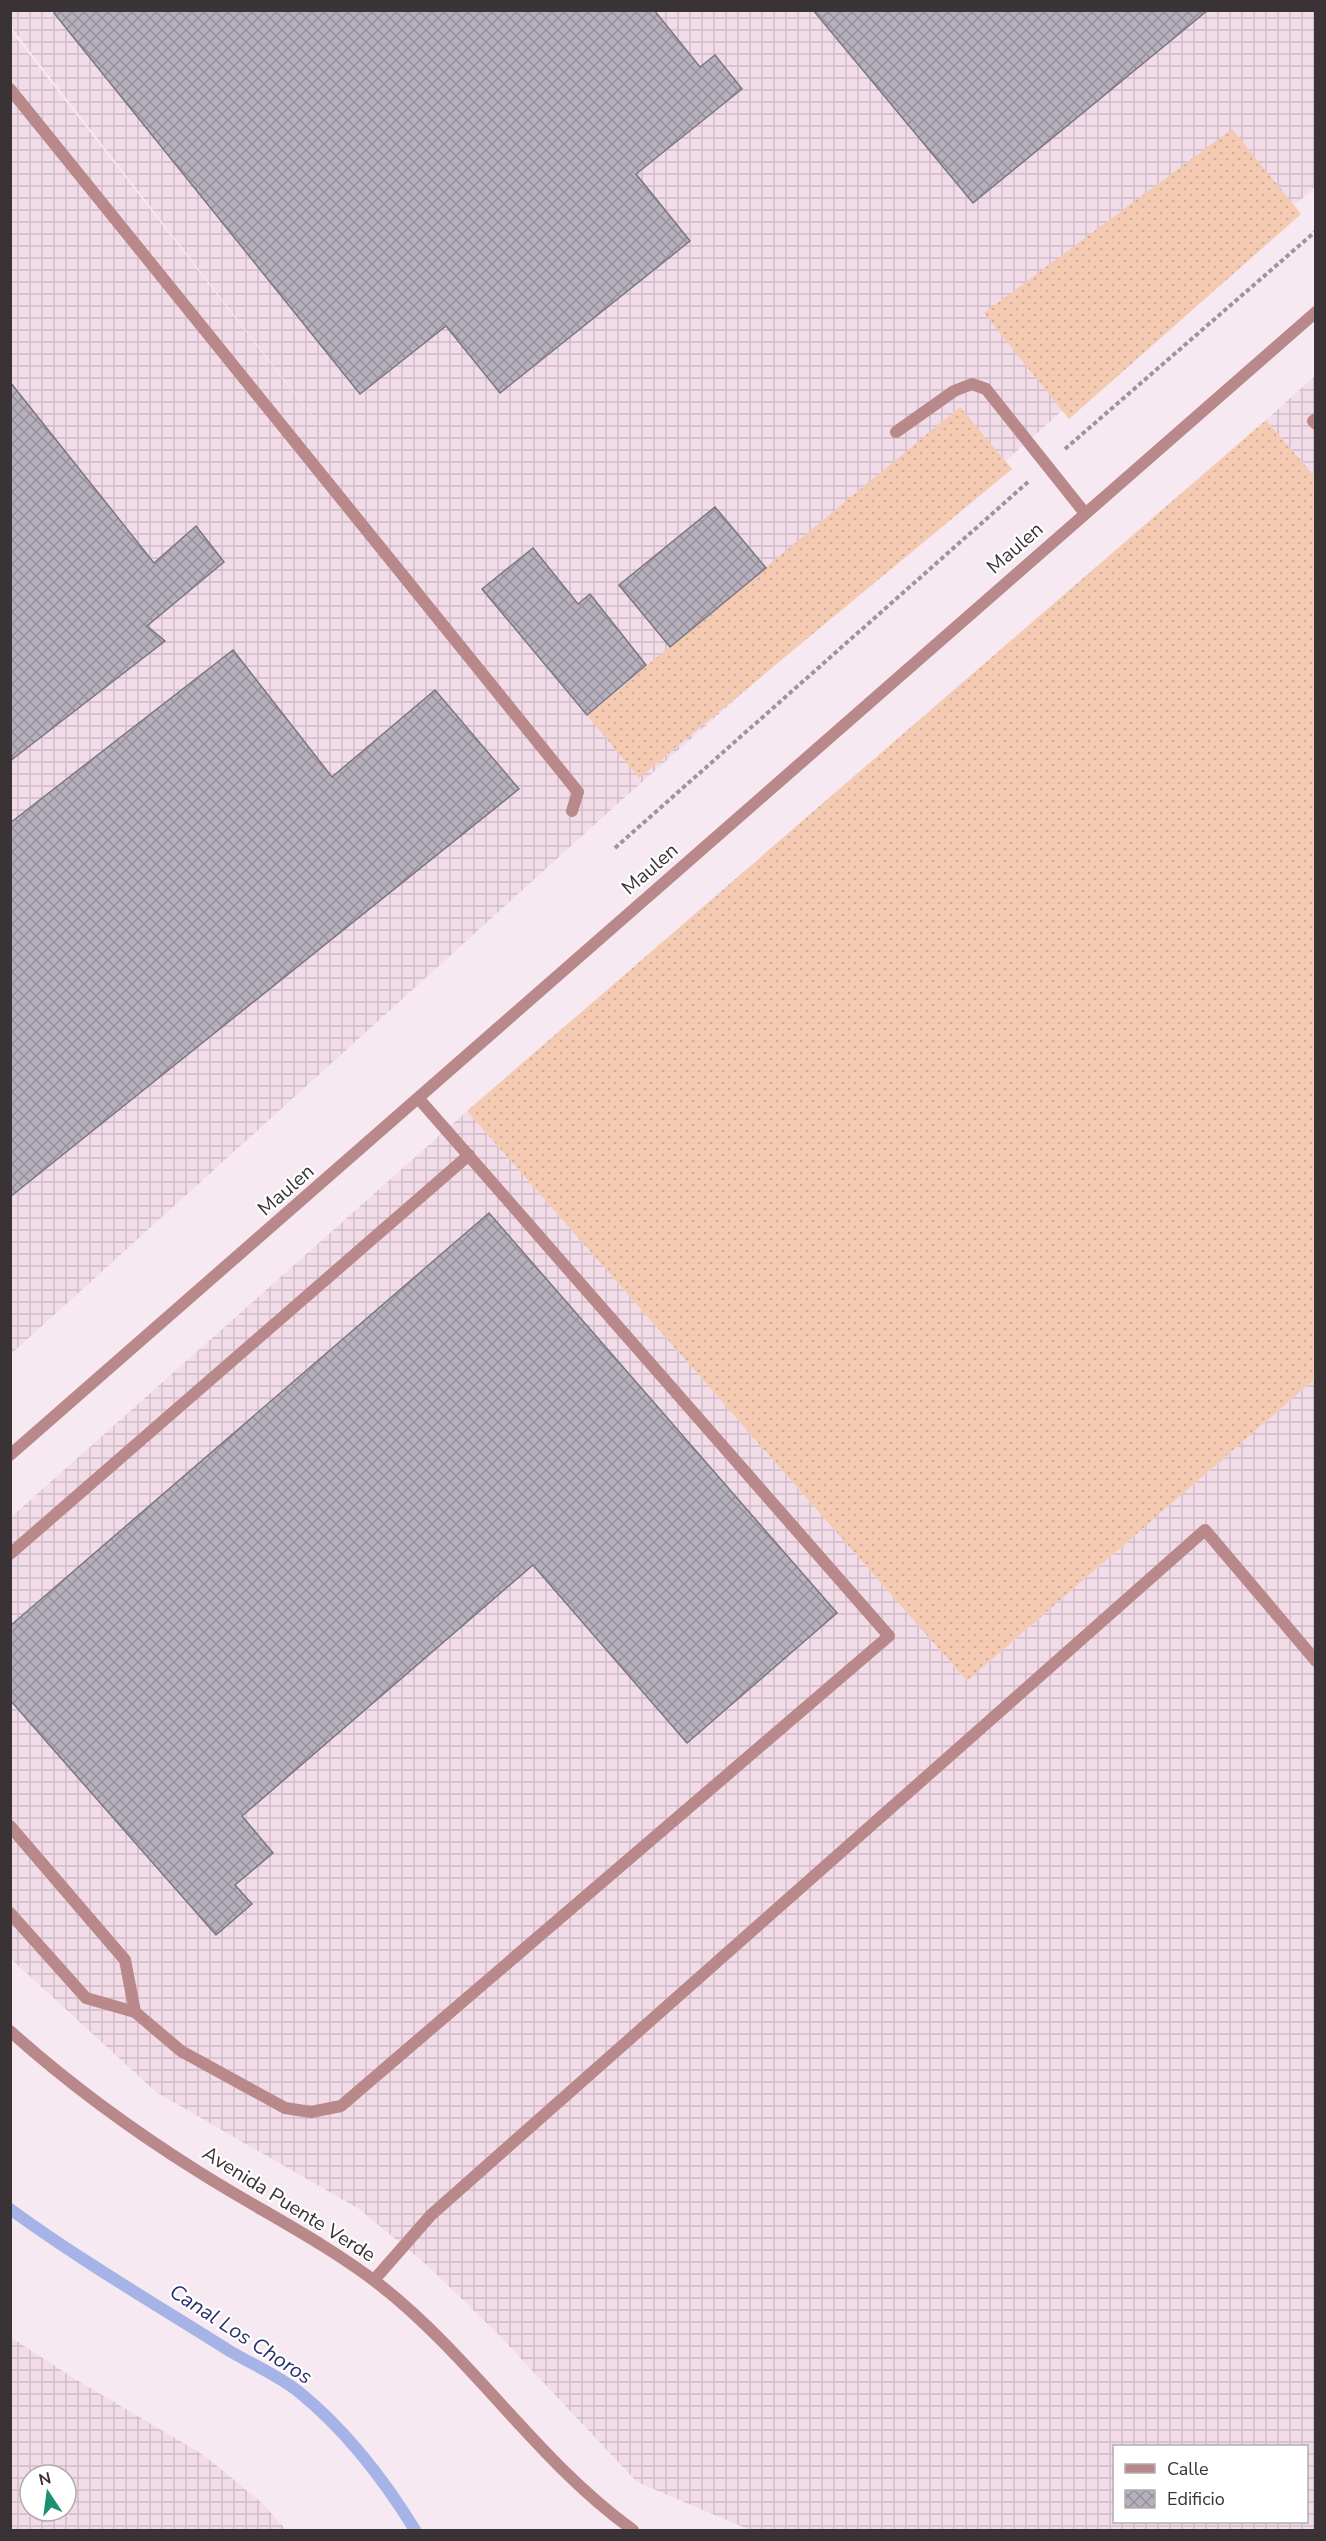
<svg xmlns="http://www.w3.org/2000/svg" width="1326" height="2541" viewBox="0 0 1326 2541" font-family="'Nunito Sans',sans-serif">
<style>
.industrial{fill:url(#industrial-grid);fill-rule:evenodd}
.grass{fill:url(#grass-dots)}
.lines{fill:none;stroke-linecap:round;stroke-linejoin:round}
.stream{stroke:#a6b3e6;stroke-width:12}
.building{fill:url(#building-cross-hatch);stroke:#7c7682;stroke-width:1.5}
.path{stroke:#9e9499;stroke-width:4;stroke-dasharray:4.5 3;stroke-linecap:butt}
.lane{stroke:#b9888a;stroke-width:12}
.street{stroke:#b9888a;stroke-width:12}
.labels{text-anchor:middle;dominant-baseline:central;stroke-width:4.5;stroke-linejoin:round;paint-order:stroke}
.street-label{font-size:20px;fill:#393336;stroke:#fff}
.water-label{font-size:21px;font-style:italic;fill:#28316e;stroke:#fff}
</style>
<defs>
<pattern id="industrial-grid" width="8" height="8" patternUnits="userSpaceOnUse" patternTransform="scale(1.5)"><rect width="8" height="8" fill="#f1dce8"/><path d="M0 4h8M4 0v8" fill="none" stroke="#cfbdc8"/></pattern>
<pattern id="grass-dots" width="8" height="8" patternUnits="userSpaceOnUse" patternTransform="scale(1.5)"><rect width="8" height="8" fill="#f4cab2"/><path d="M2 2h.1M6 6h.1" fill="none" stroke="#d2ae9a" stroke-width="1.8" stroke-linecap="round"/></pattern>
<pattern id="building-cross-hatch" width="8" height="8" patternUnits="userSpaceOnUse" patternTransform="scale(1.5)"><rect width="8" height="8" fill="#b6b0bc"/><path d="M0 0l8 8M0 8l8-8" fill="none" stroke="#95909a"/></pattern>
</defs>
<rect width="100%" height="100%" fill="#f7e9f1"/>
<g class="industrial">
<path d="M11 11H1315V187L615 806 11 1354V31L369 489 11 27Z"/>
<path d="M1315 376V477L1266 420Z"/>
<path d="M467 1111 967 1681 1315 1379V2530H750L637 2482 498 2334 427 2265 359 2209 156 2092 11 1959 10 1518ZM1114 2446H1306V2522H1114Z"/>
<path d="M10 2337 75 2379 205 2456 263 2504 286 2530H11ZM30 2475H66V2511H30Z"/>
</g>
<g class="grass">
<path d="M1232 129 1301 214 1069 419 984 313Z"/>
<path d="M960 407 1012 469 639 778 587 715Z"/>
<path d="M1266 420 1315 477V1379L967 1681 467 1111Z"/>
</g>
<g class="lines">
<path class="stream" d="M10 2209C80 2260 155 2304 228 2350 251 2364 278 2375 299 2392 347 2431 383 2478 415 2530"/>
</g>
<g class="building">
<path d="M57 10H654L700 67 715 55 742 89 636 174 690 241 500 393 446 326 360 394 54 13Z"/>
<path d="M813 10H1208L973 203Z"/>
<path d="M10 382 154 563 196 526 224 562 147 626 165 641 10 761Z"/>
<path d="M715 507 766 568 670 647 619 585Z"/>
<path d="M533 548 578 604 590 594 646 665 587 715 482 589Z"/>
<path d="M233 650 332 777 435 690 519 789 10 1197V823Z"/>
<path d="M489 1213 837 1613 687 1743 533 1565 242 1816 273 1853 235 1885 252 1904 216 1935 10 1700V1626Z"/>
</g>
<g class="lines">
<g class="path">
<path d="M1065 449 1316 231"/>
<path d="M615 848 1028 482"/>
</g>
<g class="lane">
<path d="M10 89 578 792 572 811"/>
<path d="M1316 419 1313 421 1316 424"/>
<path d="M896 432 954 391 972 384 986 389 1084 512"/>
<path d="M10 1554 469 1155"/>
<path d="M10 1826 125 1960 135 2012"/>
<path d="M10 1913 86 1998 135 2012 181 2051 285 2108 311 2112 341 2106 889 1636 419 1099"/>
<path d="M374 2280 431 2215 1205 1530 1316 1661"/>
</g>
<g class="street">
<path d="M10 1455 1316 312"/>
<path d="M10 2031C69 2084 132 2130 199 2172 259 2210 323 2241 380 2285 473 2358 537 2461 633 2530"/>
</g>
</g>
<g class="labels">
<g class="street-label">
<text transform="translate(1015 548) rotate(-41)">Maulen</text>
<text transform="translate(650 869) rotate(-41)">Maulen</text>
<text transform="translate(286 1190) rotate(-41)">Maulen</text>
<text transform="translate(289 2204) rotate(32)">Avenida Puente Verde</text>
</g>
<g class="water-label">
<text transform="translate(241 2334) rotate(33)">Canal Los Choros</text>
</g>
</g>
<rect width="1326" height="2541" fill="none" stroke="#393336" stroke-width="24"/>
<rect x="1113" y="2445" width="195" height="78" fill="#ffffff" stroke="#b0adaf" stroke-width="1.5"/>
<rect x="1125" y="2464" width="30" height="9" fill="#b9888a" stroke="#b0adaf" stroke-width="1.5"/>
<text x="1167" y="2475" font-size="18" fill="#393336">Calle</text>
<rect x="1125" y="2490" width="30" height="18" fill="url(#building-cross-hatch)" stroke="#b0adaf" stroke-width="1.5"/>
<text x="1167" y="2505" font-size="18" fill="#393336">Edificio</text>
<g transform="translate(48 2493) rotate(347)"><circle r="28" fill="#ffffff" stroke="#b0adaf" stroke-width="1.5"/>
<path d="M0-4.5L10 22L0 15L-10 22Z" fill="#1c9072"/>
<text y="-9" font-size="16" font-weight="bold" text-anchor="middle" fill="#393336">N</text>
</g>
</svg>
